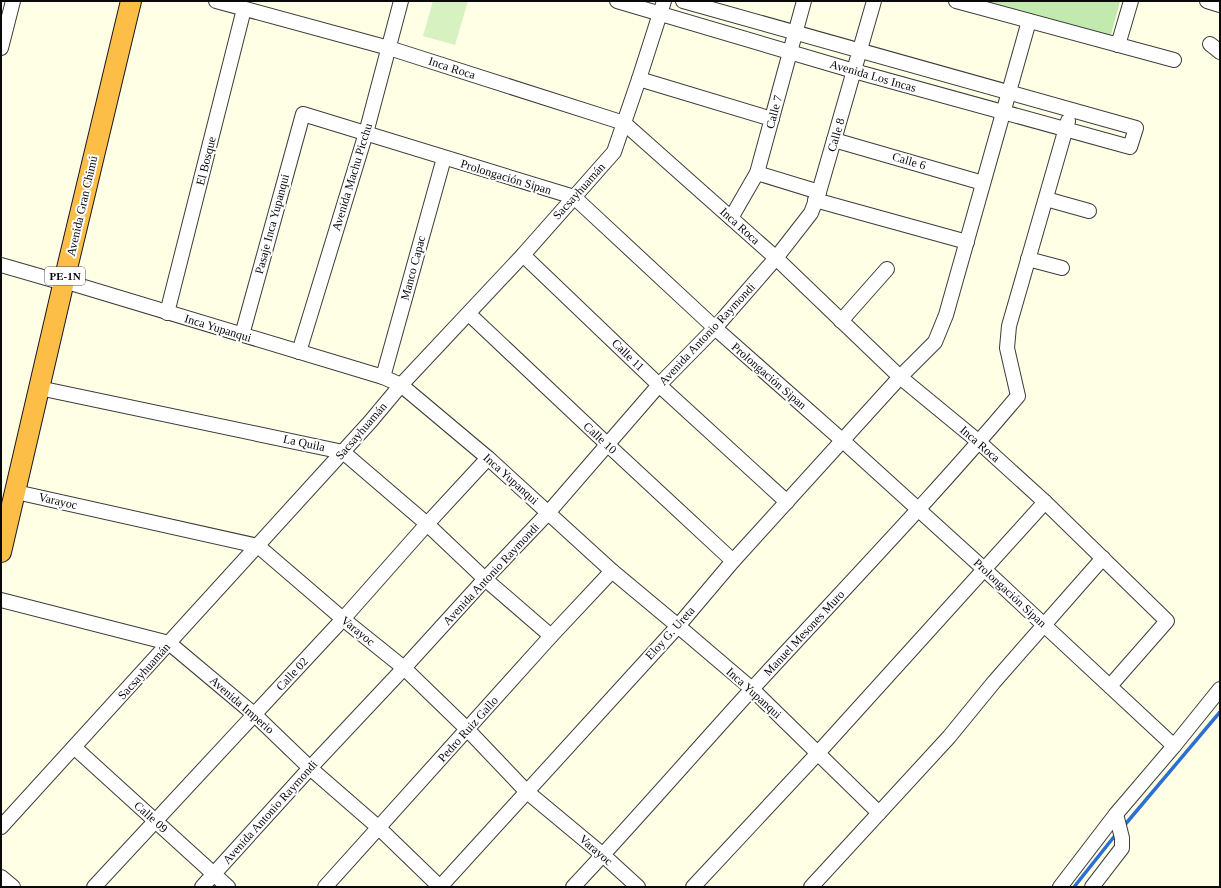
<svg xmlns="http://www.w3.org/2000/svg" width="1221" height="888" viewBox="0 0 1221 888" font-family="Georgia,serif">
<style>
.green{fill:#c2eaaf}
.pitch{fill:#d7f1c1}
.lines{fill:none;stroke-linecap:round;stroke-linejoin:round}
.stream{stroke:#2c6fd3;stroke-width:3.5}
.minor-casing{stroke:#3c3c3c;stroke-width:16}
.highway-casing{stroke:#1a1a1a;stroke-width:22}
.minor{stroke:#fff;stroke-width:14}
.highway{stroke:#fcbe47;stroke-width:20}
.labels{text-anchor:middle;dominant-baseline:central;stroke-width:4;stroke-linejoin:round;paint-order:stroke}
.shield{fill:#fff;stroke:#535353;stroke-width:1}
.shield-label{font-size:11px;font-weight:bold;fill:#090909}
.street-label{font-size:12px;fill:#090909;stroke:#fff}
</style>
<rect width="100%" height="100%" fill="#ffffe6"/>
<path class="green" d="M974 1H1120L1110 39Z"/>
<path class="pitch" d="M433 1H468L455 45 423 36Z"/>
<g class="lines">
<g class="stream">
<path d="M1123 827 1220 712"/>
<path d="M1074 887 1117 833"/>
</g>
<g class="minor-casing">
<g id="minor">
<path d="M216 1 389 48 624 123 776 258 900 377 979 442 1045 502 1167 621 1110 686"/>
<path d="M617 1 854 71 1130 147 1136 128 683 1"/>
<path d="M956 1 1174 60"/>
<path d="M1207 1 1220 5"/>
<path d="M1210 44 1220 52"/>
<path d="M1118 45 1131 1"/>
<path d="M1 48 13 1"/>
<path d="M639 79 772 119"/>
<path d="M834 140 983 183"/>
<path d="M757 173 819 192"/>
<path d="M1046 199 1089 211"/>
<path d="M815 200 967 242"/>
<path d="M731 218 757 173 804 1"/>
<path d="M523 255 659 385 787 502"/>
<path d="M1028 259 1062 268"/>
<path d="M1 265 53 280"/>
<path d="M64 281 383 377 401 385 488 458 612 571 678 626 752 689 879 813"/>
<path d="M167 313 244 9"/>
<path d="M469 314 608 445 733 561"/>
<path d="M841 321 887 269"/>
<path d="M242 335 303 114 574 197 715 328 843 441 984 569 1174 746"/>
<path d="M299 352 366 133 401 1"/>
<path d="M383 377 444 158"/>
<path d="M39 388 343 452 427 524 485 579 551 636"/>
<path d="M16 492 258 546 343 619 404 668 467 729 526 791 603 855 638 887"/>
<path d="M1 600 169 643 255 715 310 768 379 828 440 887"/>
<path d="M74 747 228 887"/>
<path d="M1 827 370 422 401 385 523 255 614 152 639 79 664 1"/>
<path d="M1 877 13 887"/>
<path d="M94 887 343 619 427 524 488 458"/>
<path d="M202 887 310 768 404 668 485 579 548 513 659 385 715 328 776 258 811 213 819 192 834 140 874 1"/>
<path d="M325 887 551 636 612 571"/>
<path d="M440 887 678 626 733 561 900 377 935 342 946 315 1029 21"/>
<path d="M573 887C634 822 692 755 752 689 841 592 933 497 1018 396L1007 348 1009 326 1068 121"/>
<path d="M693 887 818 753 1045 502"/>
<path d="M811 887 949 737 994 682 1103 558"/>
<path d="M1060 887 1116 814 1174 746 1220 689"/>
<path d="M1092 887 1122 848V838L1116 814"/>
</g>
</g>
<g class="highway-casing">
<path id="highway" d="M1 552 64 281 131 1"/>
</g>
<use href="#minor" class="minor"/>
<use href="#highway" class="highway"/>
</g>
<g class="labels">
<rect class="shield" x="45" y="267" width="40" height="18" rx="3"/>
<g class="shield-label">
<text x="65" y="276">PE-1N</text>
</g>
<g class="street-label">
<text transform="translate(452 68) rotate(18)">Inca Roca</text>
<text transform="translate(873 76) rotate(16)">Avenida Los Incas</text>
<text transform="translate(774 112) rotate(-75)">Calle 7</text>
<text transform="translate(836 135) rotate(-74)">Calle 8</text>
<text transform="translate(206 161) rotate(-76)">El Bosque</text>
<text transform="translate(909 161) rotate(16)">Calle 6</text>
<text transform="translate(352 177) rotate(-73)">Avenida Machu Picchu</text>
<text transform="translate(506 177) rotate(17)">Prolongación Sipan</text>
<text transform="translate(579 191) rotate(-48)">Sacsayhuamán</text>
<text transform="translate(82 206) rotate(-77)">Avenida Gran Chimú</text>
<text transform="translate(272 224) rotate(-75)">Pasaje Inca Yupanqui</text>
<text transform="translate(740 226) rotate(42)">Inca Roca</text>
<text transform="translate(413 268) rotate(-75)">Manco Capac</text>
<text transform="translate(218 328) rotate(17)">Inca Yupanqui</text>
<text transform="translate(707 334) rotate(-47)">Avenida Antonio Raymondi</text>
<text transform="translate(628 355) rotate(44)">Calle 11</text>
<text transform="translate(769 376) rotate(41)">Prolongación Sipan</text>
<text transform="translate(361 431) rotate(-49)">Sacsayhuamán</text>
<text transform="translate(600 438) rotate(43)">Calle 10</text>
<text transform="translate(304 443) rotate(12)">La Quila</text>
<text transform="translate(980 444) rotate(41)">Inca Roca</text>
<text transform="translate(511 479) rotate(42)">Inca Yupanqui</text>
<text transform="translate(58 501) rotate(13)">Varayoc</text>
<text transform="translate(491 574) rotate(-47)">Avenida Antonio Raymondi</text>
<text transform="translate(1010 593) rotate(43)">Prolongación Sipan</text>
<text transform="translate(358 631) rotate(39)">Varayoc</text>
<text transform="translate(670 633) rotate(-48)">Eloy G. Ureta</text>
<text transform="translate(804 633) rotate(-47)">Manuel Mesones Muro</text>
<text transform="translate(144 671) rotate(-48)">Sacsayhuamán</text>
<text transform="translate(292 674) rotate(-47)">Calle 02</text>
<text transform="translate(754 693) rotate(42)">Inca Yupanqui</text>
<text transform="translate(242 705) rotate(41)">Avenida Imperio</text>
<text transform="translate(468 729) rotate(-48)">Pedro Ruiz Gallo</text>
<text transform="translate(270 812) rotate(-48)">Avenida Antonio Raymondi</text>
<text transform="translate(151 817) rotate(42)">Calle 09</text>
<text transform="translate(596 850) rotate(41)">Varayoc</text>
</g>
</g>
<rect width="1221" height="888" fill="none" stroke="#090909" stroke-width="4"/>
</svg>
